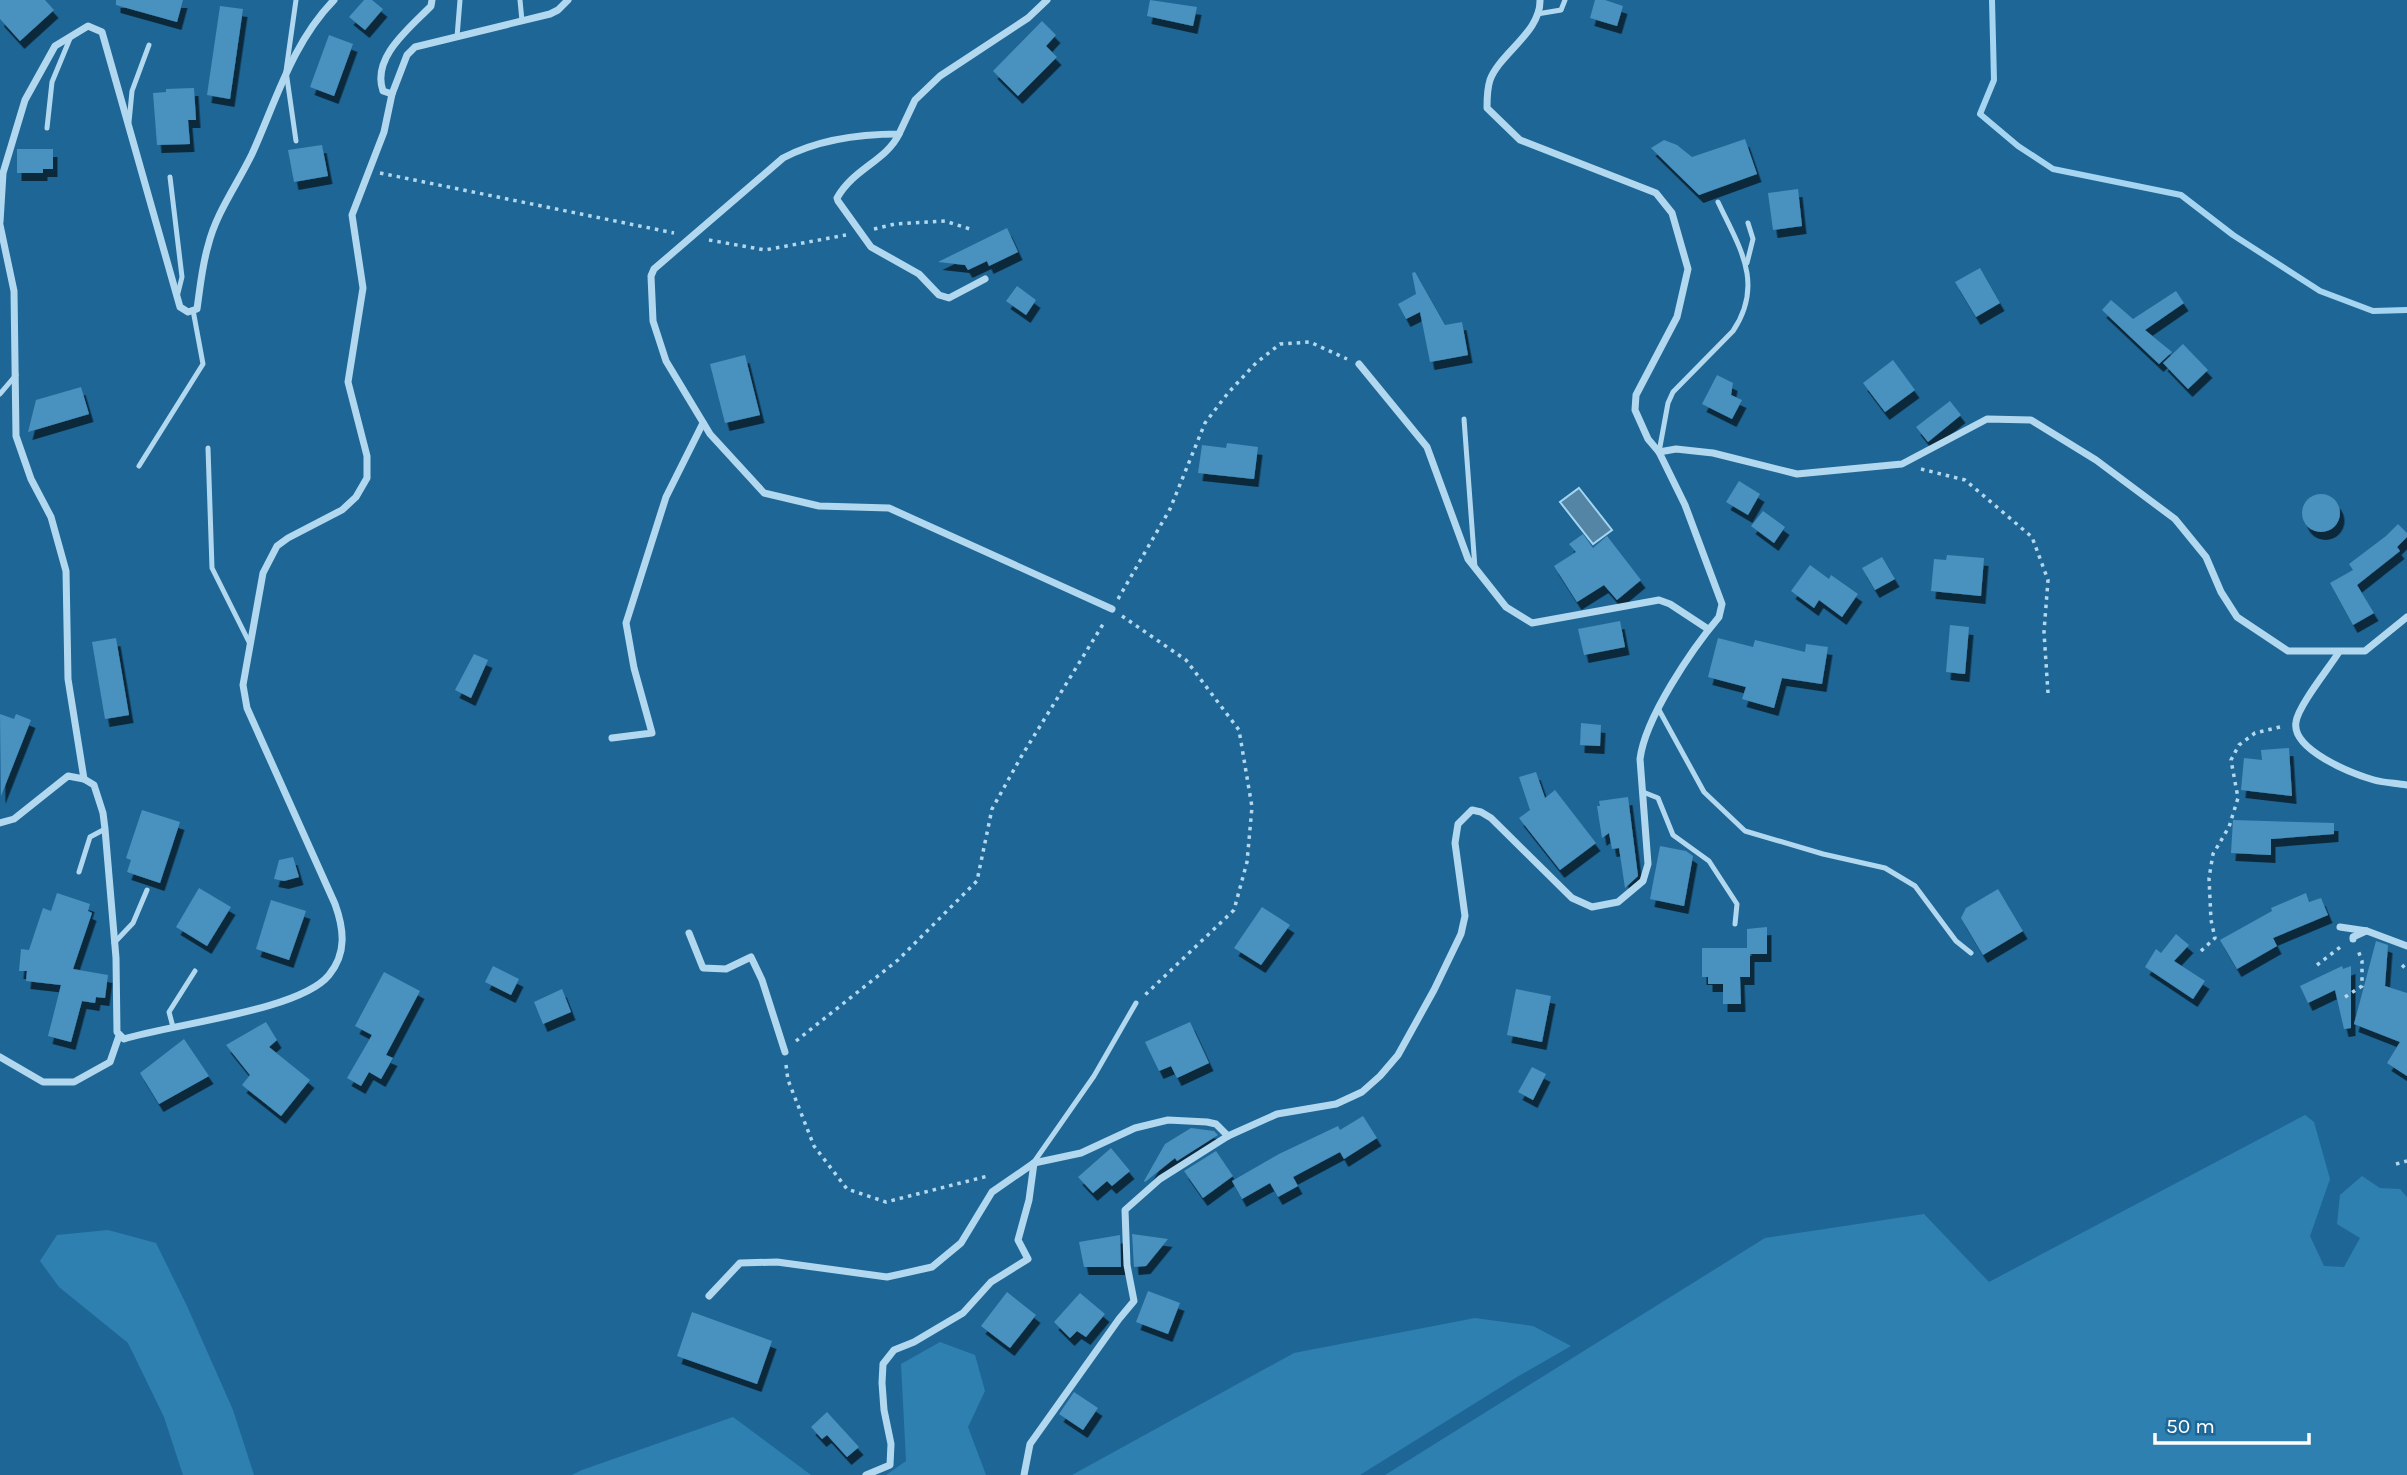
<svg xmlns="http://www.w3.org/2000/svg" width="2407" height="1475" viewBox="0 0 2407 1475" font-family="Karla,sans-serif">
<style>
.green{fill:#2e80b1}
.water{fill:#5585a5;stroke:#a5d5f0;stroke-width:2}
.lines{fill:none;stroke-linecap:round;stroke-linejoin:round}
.stream{stroke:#a5d5f0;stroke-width:6}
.building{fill:#4a91be;filter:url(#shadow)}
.path{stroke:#b2d8ef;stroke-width:3.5;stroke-dasharray:3.5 5;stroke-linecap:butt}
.lane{stroke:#b2d8ef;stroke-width:5}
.street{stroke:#b2d8ef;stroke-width:7}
</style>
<defs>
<filter id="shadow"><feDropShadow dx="4.5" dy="8" stdDeviation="0" flood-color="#0009"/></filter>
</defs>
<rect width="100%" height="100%" fill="#1e6696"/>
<g class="green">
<path d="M2305 1115 2314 1122 2330 1179 2310 1236 2324 1266 2344 1267 2360 1238 2337 1224 2340 1195 2362 1176 2380 1188 2400 1189 2407 1197V1475H1385L1765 1238 1924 1214 1989 1282Z"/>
<path d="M108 1230 156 1243 187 1306 233 1410 254 1475H183L164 1417 128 1343 59 1287 40 1261 57 1235Z"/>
<path d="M1475 1318 1533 1326 1571 1346 1517 1377 1360 1475H1072L1294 1353Z"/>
<path d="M940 1342 975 1355 985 1391 968 1427 986 1475H886L906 1461 901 1364Z"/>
<path d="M733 1417 811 1475H572L582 1470Z"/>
</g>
<path class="water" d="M1579 488 1612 530 1593 544 1560 502Z"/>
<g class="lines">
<path class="stream" d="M1992 0 1994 80 1980 114 2018 146 2053 169 2181 195 2233 235 2320 291 2373 311 2407 310"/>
</g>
<g class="building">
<path d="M0 0H45L54 10 20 41 0 19Z"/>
<path d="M116 0H183L177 22 116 5Z"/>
<path d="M364 0H372L383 9 365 30 349 17Z"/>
<path d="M1150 0 1197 7 1193 26 1147 16Z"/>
<path d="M1595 0H1605L1623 6 1617 26 1590 18Z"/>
<path d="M220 6 243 9 230 99 207 95Z"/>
<path d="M1042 21 1056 35 1046 46 1057 57 1018 96 993 71Z"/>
<path d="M329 35 353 44 334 96 310 87Z"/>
<path d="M194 88 196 120H188L190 144 157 145 153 93 166 92V89Z"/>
<path d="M1745 139 1757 174 1699 195 1651 148 1664 140 1677 145 1692 157Z"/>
<path d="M322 145 328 176 294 182 288 150Z"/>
<path d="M17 149H53V169H43V173H17Z"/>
<path d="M1798 189 1802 226 1773 230 1768 193Z"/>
<path d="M1007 228 1018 252 989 266 987 261 968 270 965 265 938 262Z"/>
<path d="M1980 268 2000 303 1976 317 1955 282Z"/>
<path d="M1415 272 1445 325 1462 322 1468 355 1430 362 1420 312 1406 319 1398 304 1416 294 1412 273Z"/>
<path d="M1017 286 1036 300 1026 315 1006 301Z"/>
<path d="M2176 291 2184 303 2145 330 2172 352 2159 364 2102 310 2111 300 2133 319Z"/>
<path d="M2183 344 2208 370 2188 389 2163 363Z"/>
<path d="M745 355 760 415 725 423 710 364Z"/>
<path d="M1893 360 1915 390 1885 412 1863 383Z"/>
<path d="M1717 375 1733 383 1731 395 1742 400 1732 419 1702 404Z"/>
<path d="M81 387 89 414 28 432 36 400Z"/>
<path d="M1950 401 1961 415 1928 442 1916 427Z"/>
<path d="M1227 443 1258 447 1254 479 1198 473 1202 445 1226 448Z"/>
<path d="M1739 481 1760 494 1748 515 1726 502Z"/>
<circle cx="2321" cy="513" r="19"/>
<path d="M1763 511 1785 527 1774 543 1751 526Z"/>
<path d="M2398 524 2407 533V537L2397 547 2400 551 2357 585 2374 613 2353 625 2330 583 2353 570 2349 564 2386 536Z"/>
<path d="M1583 534 1593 548 1607 536 1641 580 1617 600 1604 585 1577 602 1554 566 1576 552 1569 544Z"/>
<path d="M1947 555 1984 558 1981 596 1931 591 1934 559 1946 560Z"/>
<path d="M1882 557 1895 579 1875 590 1862 568Z"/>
<path d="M1810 565 1829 579 1831 575 1858 594 1842 617 1819 600 1814 608 1791 591Z"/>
<path d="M1620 621 1625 647 1584 655 1578 629Z"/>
<path d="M1950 625 1969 627 1965 674 1946 672Z"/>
<path d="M116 638 129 715 105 719 92 642Z"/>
<path d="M1718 638 1753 647 1755 640 1805 652 1806 644 1828 647 1822 684 1782 678 1774 708 1742 699 1746 687 1708 677Z"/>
<path d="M474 654 488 660 471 698 455 690Z"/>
<path d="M0 714 14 719 16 714 31 720 1 796Z"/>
<path d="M1581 723 1601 725 1600 746 1580 745Z"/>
<path d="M2289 748 2292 796 2241 790 2244 758 2262 760 2261 750Z"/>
<path d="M1536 772 1545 798 1555 790 1596 843 1560 870 1519 818 1530 810 1519 777Z"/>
<path d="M1628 797 1638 876 1625 888 1619 848 1612 849 1609 833 1602 838 1597 806H1600L1599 801Z"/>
<path d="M142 810 180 822 160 883 127 872 131 860 126 858Z"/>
<path d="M2233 820 2334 823V834L2271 839V855L2231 853Z"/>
<path d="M1660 846 1686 851 1693 856 1684 906 1650 899Z"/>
<path d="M293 857 299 877 284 881 274 879 279 860Z"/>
<path d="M199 888 231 907 207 946 176 927Z"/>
<path d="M1998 889 2023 931 1983 955 1961 918 1966 908Z"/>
<path d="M57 893 90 904 88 911 92 913 73 969 108 975 105 998 96 997 95 1003 82 1001 71 1042 48 1036 61 985 26 981 27 971H19L21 949 29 950 43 908 51 911Z"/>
<path d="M2306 893 2309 902 2321 898 2328 915 2273 938 2277 946 2237 969 2220 940 2272 911 2271 908Z"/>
<path d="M271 900 306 911 289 960 256 949Z"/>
<path d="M1262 907 1290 925 1261 965 1234 948Z"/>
<path d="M1767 927V954H1750V977H1740L1741 1004H1723V984H1708V977H1702V948H1747V929Z"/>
<path d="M2176 934 2189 945 2174 961 2205 981 2193 999 2145 967 2156 949 2161 953Z"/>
<path d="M2376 941 2388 945 2385 986 2407 993V1076L2387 1063 2400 1042 2354 1024Z"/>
<path d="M493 966 519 979 511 995 485 982Z"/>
<path d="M2342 966 2343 969 2351 966V1028L2344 1029 2335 990 2308 1003 2300 986Z"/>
<path d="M384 972 420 991 386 1055 393 1058 381 1079 369 1072 361 1086 347 1078 372 1035 355 1026Z"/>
<path d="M562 989 571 1012 543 1024 534 1002Z"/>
<path d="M1516 989 1551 996 1542 1042 1507 1035Z"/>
<path d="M266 1022 277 1040 269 1047 310 1080 281 1116 242 1085 250 1075 226 1045Z"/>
<path d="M1190 1022 1209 1063 1177 1078 1171 1066 1159 1071 1145 1042Z"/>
<path d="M184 1039 209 1076 159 1104 140 1073Z"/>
<path d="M1532 1067 1546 1074 1533 1100 1518 1092Z"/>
<path d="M1363 1116 1377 1138 1344 1159 1340 1152 1293 1177 1298 1186 1278 1197 1270 1183 1242 1199 1232 1181 1279 1154 1338 1126 1340 1130Z"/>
<path d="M1191 1128 1214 1131 1218 1135 1177 1161 1175 1158 1145 1182 1144 1181 1165 1144Z"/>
<path d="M1111 1148 1130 1171 1112 1186 1107 1181 1093 1193 1078 1177Z"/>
<path d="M1216 1151 1233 1176 1203 1198 1184 1171Z"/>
<path d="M1132 1234 1168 1239 1146 1266 1134 1267Z"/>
<path d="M1120 1235 1121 1267H1084L1079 1242Z"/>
<path d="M1148 1291 1180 1303 1168 1334 1136 1322Z"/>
<path d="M1007 1292 1036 1315 1010 1348 981 1326Z"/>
<path d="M1080 1293 1105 1314 1086 1337 1077 1331 1070 1338 1054 1322Z"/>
<path d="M692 1312 772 1341 757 1384 677 1356Z"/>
<path d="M1074 1392 1098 1408 1083 1430 1059 1414Z"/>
<path d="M827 1412 859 1447 847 1457 827 1435 822 1439 811 1427Z"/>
</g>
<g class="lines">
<g class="path">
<path d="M380 173 674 233"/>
<path d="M874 229 895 224 945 221 973 230"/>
<path d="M709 240 765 250 846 235"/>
<path d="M1921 469 1965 480 2032 537 2048 580 2044 632 2048 693"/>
<path d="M1118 599 1170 509 1205 423 1228 393 1256 363 1280 344 1310 342 1347 359"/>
<path d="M1122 616 1186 660 1239 730 1252 807 1247 862 1234 910 1145 995"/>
<path d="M2201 951 2215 938 2211 920 2209 878 2213 854 2229 827 2238 798 2231 760 2239 745 2255 733 2284 726"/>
<path d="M2317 965 2343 945"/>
<path d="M2402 965 2407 970"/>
<path d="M2345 997 2362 986V961L2358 950"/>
<path d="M796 1041 898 960 977 881 992 809 1021 757 1105 621"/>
<path d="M786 1065 788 1080 814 1146 847 1189 886 1202 988 1176"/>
<path d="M2396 1164 2407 1161"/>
</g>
<g class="lane">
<path d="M520 0 522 21"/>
<path d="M1537 14 1561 10 1565 0"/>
<path d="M457 37 460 0"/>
<path d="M129 122 132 91 149 45"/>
<path d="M47 128 52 82 71 36"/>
<path d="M296 141 286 71 296 0"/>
<path d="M170 177 182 277 177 297"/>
<path d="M1747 263 1753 239 1748 223"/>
<path d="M0 394 16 375"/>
<path d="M1464 419 1475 568"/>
<path d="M208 448 212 568 250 644"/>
<path d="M1659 452 1668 403 1673 392 1733 331C1765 283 1739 247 1718 202"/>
<path d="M139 466 203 364 193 310"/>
<path d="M1659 710 1704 792 1745 831 1823 854 1885 868 1915 886 1956 941 1971 953"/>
<path d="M1643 792 1658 798 1673 835 1709 861 1737 904 1735 924"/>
<path d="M79 872 90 837 105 829"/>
<path d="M114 943 133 923 147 890"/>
<path d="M173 1027 169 1012 195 971"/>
<path d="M1034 1162 1094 1076 1136 1003"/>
</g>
<g class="street">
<path d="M1047 0 1028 18 940 76 915 100 899 134C861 134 817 140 783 158L654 269 651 276 653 321 666 361 710 434 764 493 819 506 889 508 1112 609"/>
<path d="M392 94 383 91C371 57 411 27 431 6L432 0"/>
<path d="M899 134C886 161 854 168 837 198L838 201 871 247 919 274 939 295 949 298 985 279"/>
<path d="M0 222 3 173 25 100 55 46 88 26 102 32 180 307 188 312 197 309C200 288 202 266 208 246 216 213 237 185 252 154 276 101 292 43 334 0"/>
<path d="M0 225 14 291 16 436 31 479 51 517 66 571 68 679 84 779"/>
<path d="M1359 364 1427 447 1468 559 1506 607 1532 623 1659 600 1670 604 1708 629"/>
<path d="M1659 452 1676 449 1713 453 1797 474 1902 464 1987 419 2031 420 2096 460 2175 519 2206 557 2221 592 2237 617 2288 651H2365L2407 617"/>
<path d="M2339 652C2329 668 2298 706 2296 722 2291 750 2353 774 2374 780 2385 783 2396 783 2407 785"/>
<path d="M612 738 652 733 634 668 626 623 666 497 703 423"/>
<path d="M0 823 14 819 68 776 84 779 94 785 103 813 105 829 116 958 117 1032 124 1039C171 1024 300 1011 329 975 347 953 344 929 335 904L247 708 243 685 263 573 277 546 288 538 342 510 356 497 367 478V456L348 382 363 288 352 215 384 132 392 94 407 55 415 47 550 14 558 10 568 0"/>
<path d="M2340 927 2367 931 2407 946"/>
<path d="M689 933 703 968 726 969 751 957 762 980 785 1052"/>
<path d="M2353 939V937L2366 931"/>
<path d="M0 1057 43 1082H74L110 1062 119 1036"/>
<path d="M709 1296 740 1263 777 1262 887 1277 932 1267 961 1243 992 1192 1034 1163 1081 1153 1135 1128 1168 1120 1207 1122 1216 1124 1228 1136"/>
<path d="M866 1475 890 1465 891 1444 884 1410 882 1383 883 1364 894 1350 914 1342 963 1313 991 1282 1028 1259 1018 1240 1029 1200 1034 1163"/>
<path d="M1024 1475 1030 1444 1119 1319 1134 1301 1127 1265 1125 1210 1160 1179 1228 1136 1277 1114 1336 1104 1362 1092 1380 1076 1398 1055 1434 990 1461 934 1465 916 1455 843 1458 824 1472 810 1481 812 1491 818 1572 898 1592 907 1618 902 1643 881 1648 864 1640 759C1645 718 1692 649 1719 617L1722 604 1685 505 1659 452 1648 439 1635 410 1636 395 1677 317 1688 269 1672 213 1656 193 1520 140 1487 108C1487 99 1487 89 1490 80 1500 53 1541 32 1540 0"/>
</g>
</g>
<path d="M2155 1433v10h154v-10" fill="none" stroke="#ffffff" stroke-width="3.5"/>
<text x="2166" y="1433" font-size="21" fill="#ffffff" stroke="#1e6696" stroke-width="5" paint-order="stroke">50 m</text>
</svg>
